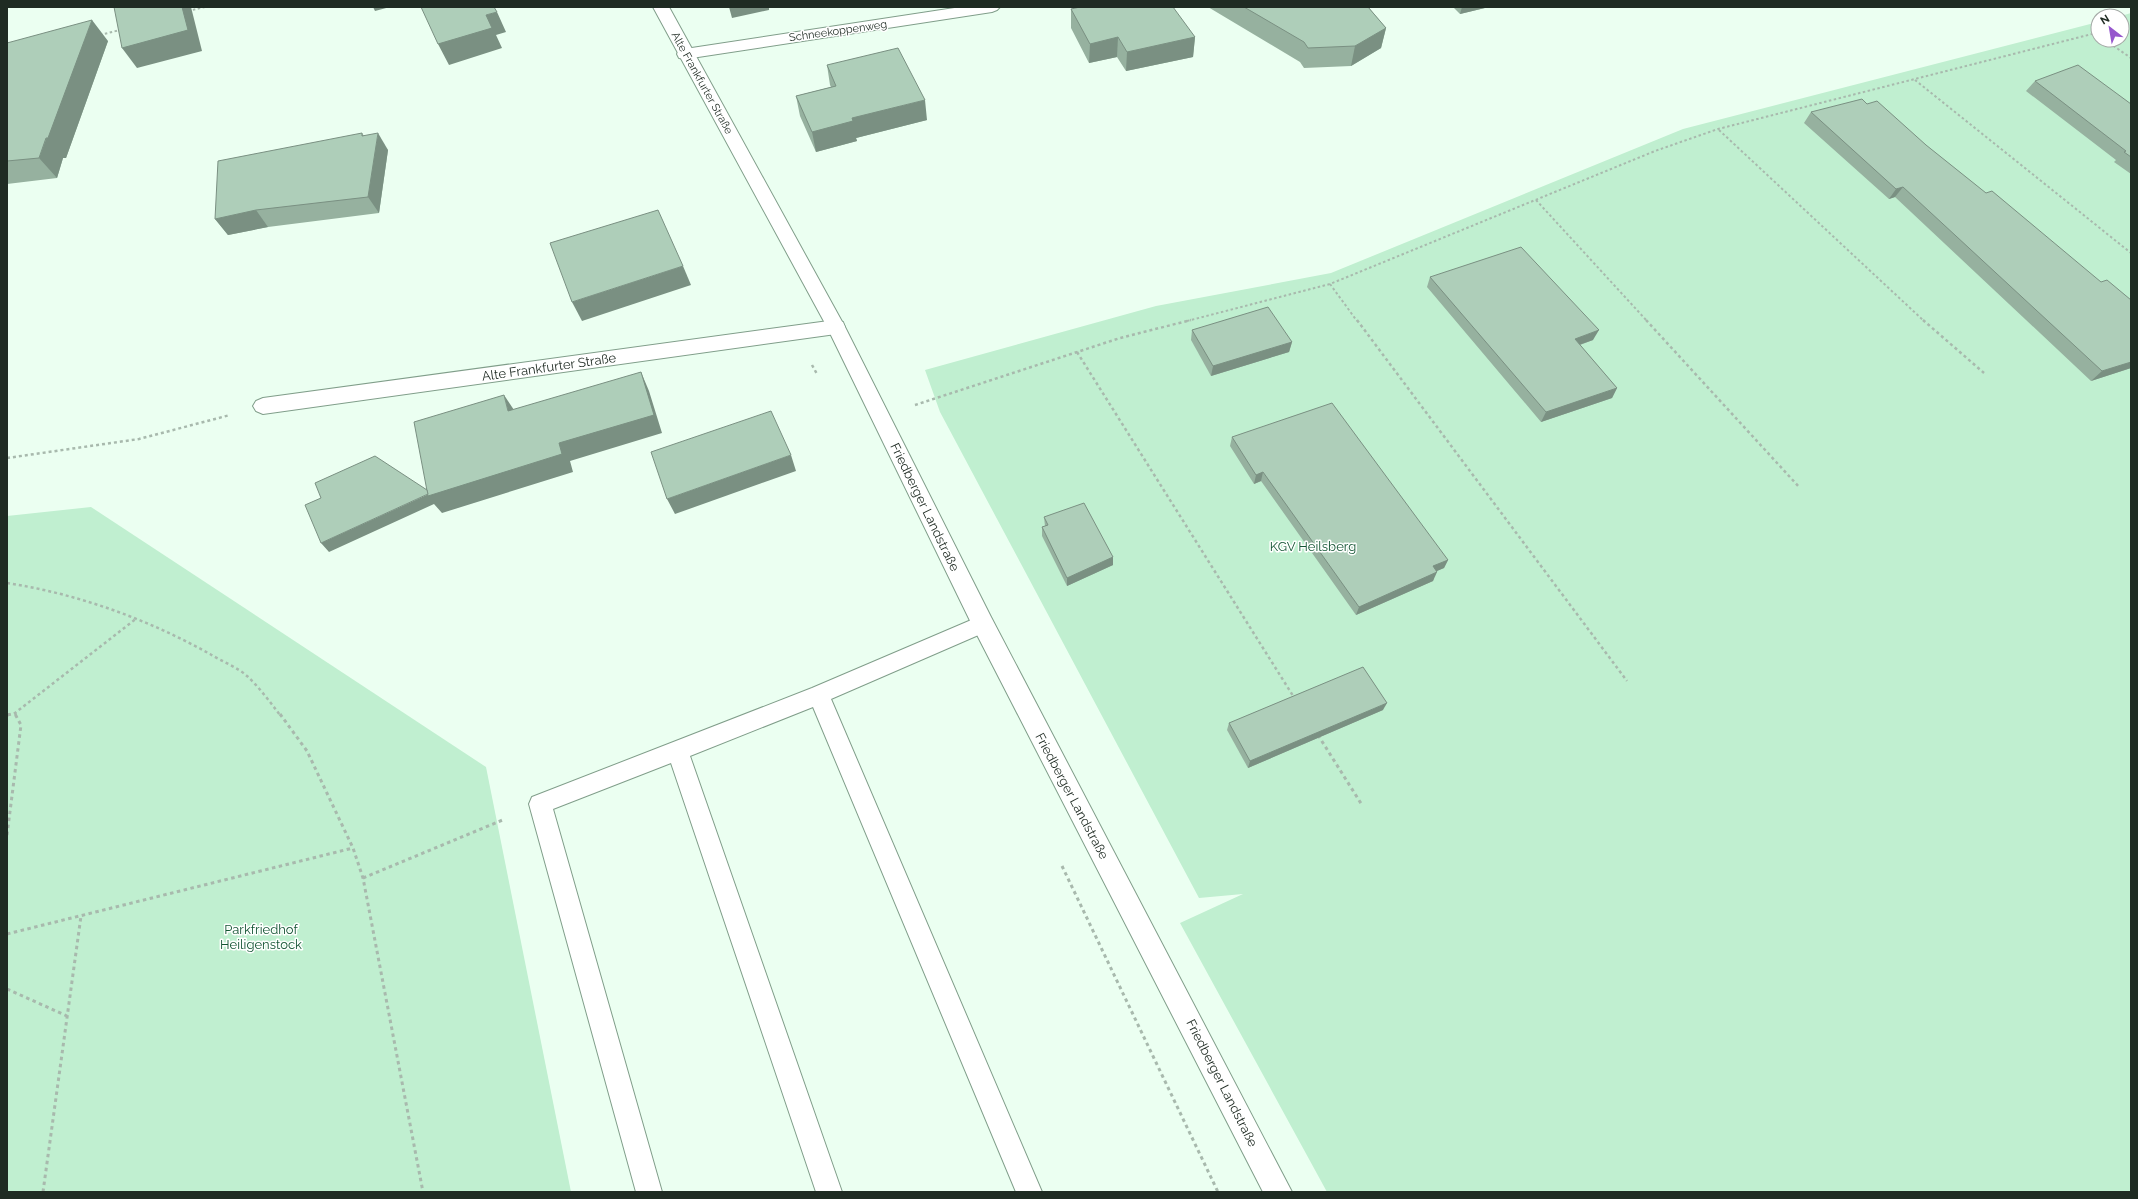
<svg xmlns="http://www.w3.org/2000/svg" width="2138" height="1199" viewBox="0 0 2138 1199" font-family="Raleway,sans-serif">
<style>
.green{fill:#c0efd0}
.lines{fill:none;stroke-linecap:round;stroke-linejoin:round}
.service-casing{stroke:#809e8a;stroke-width:2}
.minor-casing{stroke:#809e8a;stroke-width:2}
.tertiary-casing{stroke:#809e8a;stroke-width:2}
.path-far2{stroke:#a8b9ad;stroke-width:2;stroke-dasharray:2.5 2.5;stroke-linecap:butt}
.path-far1{stroke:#a8b9ad;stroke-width:2.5;stroke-dasharray:3 3;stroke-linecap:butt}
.path{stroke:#a8b9ad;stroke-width:3;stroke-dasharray:3.5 3.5;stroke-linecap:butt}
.service{fill:#fff;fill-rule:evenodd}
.minor{fill:#fff;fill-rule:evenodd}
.tertiary{fill:#fff;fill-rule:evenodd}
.wall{fill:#96b19f}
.shaded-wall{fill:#7a9082}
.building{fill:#aeceb9;stroke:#7a9082}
.labels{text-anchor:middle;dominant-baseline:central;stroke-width:3;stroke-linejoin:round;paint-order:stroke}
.far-street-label{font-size:11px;fill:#1f2b23;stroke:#fff}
.street-label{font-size:13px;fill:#1f2b23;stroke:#fff}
.park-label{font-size:13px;fill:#135433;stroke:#fff}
</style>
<rect width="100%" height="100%" fill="#ebfff1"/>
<g class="green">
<path d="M2131 13V1192H1327L1180 923 1243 894 1199 898 940 412 925 370 1156 306 1331 273 1683 129 2098 22V40H2122L2121 16Z"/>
<path d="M91 507 486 767 571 1192H7V516Z"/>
</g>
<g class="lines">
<g class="service-casing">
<path id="service" d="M983 615 990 618 993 624 990 630 831 699 1042 1192H1016L813 707 690 756 842 1192H816L671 763 553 809 662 1192H636L529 804 532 797 812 688Z"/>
</g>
<g class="minor-casing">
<g id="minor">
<path d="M961 7H1000L997 10 992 12 685 59 679 58 677 54 679 50 685 49Z"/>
<path d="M836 320 843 322 845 327 843 332 836 334 263 414 256 411 253 406 256 401 263 398Z"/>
</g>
</g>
<g class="tertiary-casing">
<path id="tertiary" d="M653 7H669L845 327 991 617 1292 1192H1263L975 631 827 327Z"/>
</g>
<g class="path-far2">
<path d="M188 11 205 7"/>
<path d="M100 35 120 30"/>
<path d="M2105 40 2131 58"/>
<path d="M1915 80 2131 253"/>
<path d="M1719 130 1924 321"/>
<path d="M1536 200 1647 321"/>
<path d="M1330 284 1357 321"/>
<path d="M1187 321 1330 284 1655 151 1718 129 2096 33 2098 35"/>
</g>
<g class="path-far1">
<path d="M1357 320 1627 681"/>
<path d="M1646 320 1800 488"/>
<path d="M1923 320 1984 373"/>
<path d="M1077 352 1295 699"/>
<path d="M812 365 817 374"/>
<path d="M915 405 1120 338 1191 320"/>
<path d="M7 458 139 439 230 415"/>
<path d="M7 583C78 594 147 619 210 654 221 661 237 667 247 676 259 687 270 702 280 715"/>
<path d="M15 713 16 715"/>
<path d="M8 715 15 713 137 618"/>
</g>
<g class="path">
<path d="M280 714 307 751 353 848 363 878 423 1192"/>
<path d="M7 715 12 714"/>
<path d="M1318 735 1362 805"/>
<path d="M7 835 21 725 15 714"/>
<path d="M1062 866 1218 1192"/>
<path d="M363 878 505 819"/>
<path d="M7 934 353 848"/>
<path d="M7 989 67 1016"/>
<path d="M43 1192 81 916"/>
</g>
<use href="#service" class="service"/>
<use href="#minor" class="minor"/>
<use href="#tertiary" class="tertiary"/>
</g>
<g class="wall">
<path d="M1208 7H1372L1369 8 1386 28 1381 48 1351 66 1304 68 1300 62Z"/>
<path d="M1453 7H1489L1460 14Z"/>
<path d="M1071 9 1195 37 1193 57 1126 71 1117 57 1089 63 1071 28Z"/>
<path d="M108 41 66 158H63L57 178 7 184V43Z"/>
<path d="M827 65 927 120 856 138 857 141 816 152 800 116 796 96 831 87 830 85Z"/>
<path d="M2035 81 2131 104V174L2114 162 2116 160 2026 91Z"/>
<path d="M1811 112 2131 368 2091 381 1895 197 1889 199 1804 123Z"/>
<path d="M362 133 364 136 388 150 379 213 268 227 228 235 215 219Z"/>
<path d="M1430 277 1593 340 1580 345 1617 388 1612 398 1541 422 1427 287Z"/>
<path d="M1192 330 1292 342 1289 352 1211 376 1191 340Z"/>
<path d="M1232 437 1448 560 1444 568 1436 571 1433 581 1356 615 1261 481 1254 484 1230 446Z"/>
<path d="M1044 517 1113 557V565L1067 586 1042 536V527L1045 526Z"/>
<path d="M1383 710 1248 768 1227 730 1229 723Z"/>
</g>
<g class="shaded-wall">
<path d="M182 7H191L202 51 137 68 122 48Z"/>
<path d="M373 7H390L375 11Z"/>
<path d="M729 7H769V10L732 18Z"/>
<path d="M1462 7H1489L1460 14Z"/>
<path d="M497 12 506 32 496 35 502 48 449 65 438 44 486 15Z"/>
<path d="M92 20 108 41 66 158H63L57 178 39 158Z"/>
<path d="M1386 28 1381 48 1351 66 1355 46Z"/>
<path d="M1118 37 1117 57 1089 63 1090 44Z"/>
<path d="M1195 37 1193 57 1126 71 1127 52Z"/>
<path d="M925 100 927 120 856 138 857 141 816 152 812 132 852 118Z"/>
<path d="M378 133 388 150 379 213 368 197Z"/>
<path d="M1903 187 1895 197 1889 199 1896 189Z"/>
<path d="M256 210 268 227 228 235 215 219Z"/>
<path d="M683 266 691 285 582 321 572 302Z"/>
<path d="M1599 330 1593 340 1570 348 1575 339Z"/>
<path d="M1292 342 1289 352 1211 376 1213 366Z"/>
<path d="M2131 362V368L2091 381 2102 371Z"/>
<path d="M641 372 649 391 662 433 570 461 573 472 442 513 434 504 329 552 321 543 431 493 559 443Z"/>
<path d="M1617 388 1612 398 1541 422 1546 412Z"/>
<path d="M504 395 516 413 508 411Z"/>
<path d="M791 455 796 471 675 514 667 499Z"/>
<path d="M1263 472 1261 481 1254 484 1256 475Z"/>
<path d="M1113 557V565L1067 586V578Z"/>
<path d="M1448 560 1444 568 1428 575 1433 566Z"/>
<path d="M1437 572 1433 581 1356 615 1359 607Z"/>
<path d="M1387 703 1383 710 1248 768 1250 761Z"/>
</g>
<g class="building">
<path d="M114 7H182L188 30 122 48Z"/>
<path d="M421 7H494L497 12 486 15 492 28 438 44Z"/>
<path d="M1080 7H1173L1195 37 1127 52 1118 37 1090 44 1071 9Z"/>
<path d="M1244 7H1368L1386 28 1355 46 1308 48 1304 42Z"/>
<path d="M92 20 48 138H46L39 158 7 161V43Z"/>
<path d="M898 48 925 100 852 118 853 121 812 132 796 96 836 86 827 65Z"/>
<path d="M2078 65 2131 104V157L2124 152 2126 151 2035 81Z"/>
<path d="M1862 99 1867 104 1877 101 1926 145 1986 193 1992 191 2101 282 2107 280 2131 300V362L2102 371 1903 187 1896 189 1811 112Z"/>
<path d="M362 133V136L378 133 368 197 256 210 215 219 218 161Z"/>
<path d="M658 210 683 266 572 302 550 243Z"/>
<path d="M1521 247 1599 330 1575 339 1617 388 1546 412 1430 277Z"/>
<path d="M1268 307 1292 342 1213 366 1192 330Z"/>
<path d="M641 372 654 415 559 443 562 454 428 496 414 422 504 395 508 411Z"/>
<path d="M1332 403 1448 560 1433 566 1437 572 1359 607 1263 472 1256 475 1232 437Z"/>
<path d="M771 411 791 455 667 499 651 452Z"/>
<path d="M375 456 427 490 428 494 321 543 305 505 321 498 315 483Z"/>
<path d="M1084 503 1113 557 1067 578 1042 527 1048 525 1044 517Z"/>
<path d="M1363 667 1387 703 1250 761 1229 723Z"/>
</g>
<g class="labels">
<g class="far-street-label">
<text transform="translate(838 31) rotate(-8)">Schneekoppenweg</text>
<text transform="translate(702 83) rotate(61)">Alte Frankfurter Straße</text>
</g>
<g class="street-label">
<text transform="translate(549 367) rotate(-8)">Alte Frankfurter Straße</text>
<text transform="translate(925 507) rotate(64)">Friedberger Landstraße</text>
<text transform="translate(1072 796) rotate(62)">Friedberger Landstraße</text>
<text transform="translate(1222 1083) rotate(63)">Friedberger Landstraße</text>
</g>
<g class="park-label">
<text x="1313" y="546">KGV Heilsberg</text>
<text x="261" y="929">Parkfriedhof<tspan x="261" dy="15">Heiligenstock</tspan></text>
</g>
</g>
<rect width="2138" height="1199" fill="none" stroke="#1f2b23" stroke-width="16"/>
<g transform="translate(2110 28) rotate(329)"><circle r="19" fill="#ffffff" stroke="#a5aaa7"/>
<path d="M0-3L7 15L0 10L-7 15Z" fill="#9657cd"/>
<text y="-6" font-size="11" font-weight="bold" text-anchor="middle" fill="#1f2b23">N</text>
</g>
</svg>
